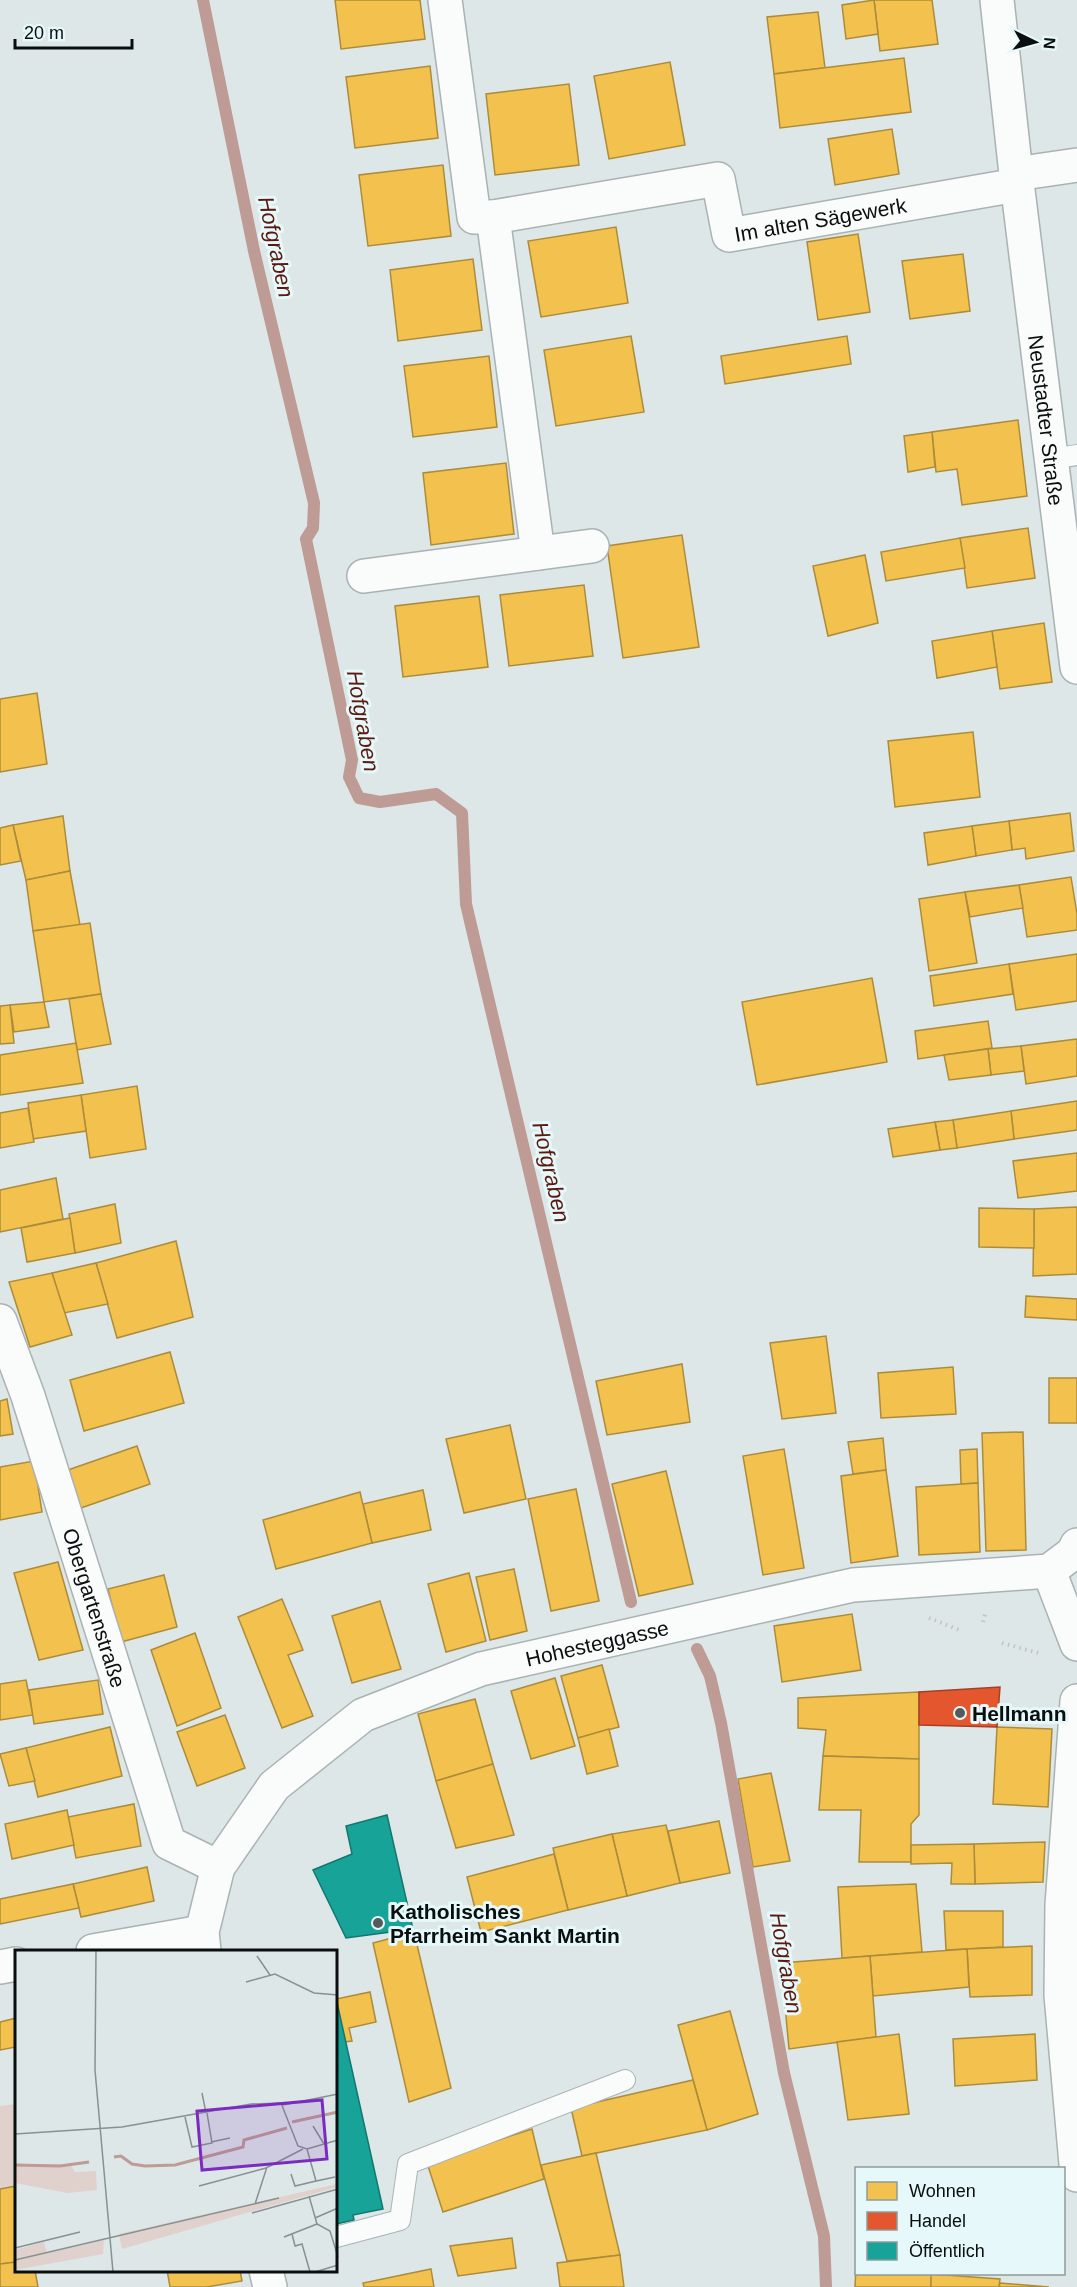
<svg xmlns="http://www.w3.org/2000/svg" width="1077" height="2287" viewBox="0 0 1077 2287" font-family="Arial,sans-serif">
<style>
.green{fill:#e1d1cd}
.homes{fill:#f2c14e;stroke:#ac8c3b;stroke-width:1.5}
.shops{fill:#e4572e;stroke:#a24125;stroke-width:1.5}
.public{fill:#17a398;stroke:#13776f;stroke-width:1.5}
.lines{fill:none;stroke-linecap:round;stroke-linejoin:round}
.stream{stroke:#be9b94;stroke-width:12}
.lane-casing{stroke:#aab2b2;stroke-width:22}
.street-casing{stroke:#aab2b2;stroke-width:36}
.secondary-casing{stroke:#aab2b2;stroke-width:36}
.path{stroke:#c0c4c4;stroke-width:4;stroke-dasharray:1.5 4.5;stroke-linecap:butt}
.lane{stroke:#fafbfb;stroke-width:20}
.street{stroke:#fafbfb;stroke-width:33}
.secondary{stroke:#fafbfb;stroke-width:33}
.poi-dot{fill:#535b5b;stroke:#e6f8f9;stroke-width:2}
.labels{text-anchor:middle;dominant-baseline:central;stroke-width:6;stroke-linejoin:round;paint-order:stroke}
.street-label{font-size:21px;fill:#090f0f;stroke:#e6f8f9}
.poi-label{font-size:21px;font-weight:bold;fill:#090f0f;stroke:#e6f8f9;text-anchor:start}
.water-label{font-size:22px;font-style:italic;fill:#5b190f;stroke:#e6f8f9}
.inset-river{fill:none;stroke:#be9b94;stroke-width:3}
.inset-road{fill:none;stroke:#889191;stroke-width:1.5}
.view{fill:#7b2cbf;fill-opacity:0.15;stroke:#7b2cbf;stroke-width:3}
.inset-edge{fill:none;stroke:#090f0f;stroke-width:3}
</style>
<rect width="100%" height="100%" fill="#dde7e7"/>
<path class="green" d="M16 2104V2186L0 2189V2106Z"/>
<g class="homes">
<path d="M335 0H420L425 39 341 49Z"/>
<path d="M874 0H932L938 44 880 51Z"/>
<path d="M874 0 878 34 846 39 842 5Z"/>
<path d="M818 12 825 68 774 74 767 17Z"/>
<path d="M904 58 911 112 780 128 774 74Z"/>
<path d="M670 62 685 145 609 159 594 76Z"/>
<path d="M430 66 438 138 355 148 346 77Z"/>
<path d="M569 84 579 165 495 175 486 94Z"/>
<path d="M892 129 899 174 835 185 828 139Z"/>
<path d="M443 165 451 236 368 246 359 175Z"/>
<path d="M616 227 628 303 541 317 528 241Z"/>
<path d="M858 234 870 312 818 320 807 242Z"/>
<path d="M963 254 970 311 910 319 902 261Z"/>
<path d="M473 259 482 330 398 341 390 270Z"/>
<path d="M631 336 644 412 556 426 544 350Z"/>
<path d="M847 336 851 364 725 384 721 356Z"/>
<path d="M489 356 497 427 413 437 404 366Z"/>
<path d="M1018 420 1027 496 962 505 957 469 936 472 932 432Z"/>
<path d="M932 432 935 467 908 472 904 436Z"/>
<path d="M506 463 514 534 431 545 423 473Z"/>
<path d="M1028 528 1035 578 967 588 960 538Z"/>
<path d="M682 535 699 647 623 658 607 546Z"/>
<path d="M960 538 965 568 886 581 881 552Z"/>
<path d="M865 555 878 623 828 636 813 566Z"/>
<path d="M584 585 593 656 509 666 500 595Z"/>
<path d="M479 596 488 667 403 677 395 606Z"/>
<path d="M1044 623 1052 682 1000 689 992 631Z"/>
<path d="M992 631 997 667 937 678 932 641Z"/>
<path d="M37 693 47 764 0 772V699Z"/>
<path d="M973 732 980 797 895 807 888 741Z"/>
<path d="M1070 813 1074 851 1026 859 1025 848 1012 850 1009 821Z"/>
<path d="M63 816 70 871 26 880 13 825Z"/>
<path d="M1009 821 1012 850 976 856 972 826Z"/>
<path d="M13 825 21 861 0 865V828Z"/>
<path d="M972 826 976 856 928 865 924 833Z"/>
<path d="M70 871 80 925 33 931 26 880Z"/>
<path d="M1071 877 1077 914V930L1027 937 1019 885Z"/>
<path d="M1019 885 1023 908 970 917 965 892Z"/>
<path d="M965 892 977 963 929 971 919 899Z"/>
<path d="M90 923 101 994 44 1002 33 931Z"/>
<path d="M1077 954V1001L1016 1010 1009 964Z"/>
<path d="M1009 964 1013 994 934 1006 930 976Z"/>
<path d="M872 978 887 1062 757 1085 742 1002Z"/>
<path d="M101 994 111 1044 77 1050 69 999Z"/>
<path d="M44 1002 49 1027 14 1032 10 1005Z"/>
<path d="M10 1005 14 1043 0 1044V1006Z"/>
<path d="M988 1021 992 1048 918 1059 915 1031Z"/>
<path d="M1077 1039V1076L1026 1084 1021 1046Z"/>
<path d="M76 1043 83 1083 0 1095V1055Z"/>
<path d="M1021 1046 1024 1071 991 1075 988 1049Z"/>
<path d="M988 1049 991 1075 949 1080 944 1055Z"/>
<path d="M137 1086 146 1149 90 1158 81 1095Z"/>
<path d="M81 1095 86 1131 33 1139 28 1103Z"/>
<path d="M1077 1101V1130L1014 1139 1011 1111Z"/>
<path d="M28 1108 34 1142 0 1148V1113Z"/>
<path d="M1011 1111 1014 1139 957 1148 953 1120Z"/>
<path d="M953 1120 957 1148 940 1150 935 1122Z"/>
<path d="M935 1122 940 1150 893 1157 888 1129Z"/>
<path d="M1077 1153V1191L1018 1198 1013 1161Z"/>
<path d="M56 1178 63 1219 0 1232V1190Z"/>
<path d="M115 1204 121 1243 75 1253 69 1214Z"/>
<path d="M1077 1207V1274L1033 1276 1034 1209Z"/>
<path d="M979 1208 1034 1209V1248L979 1247Z"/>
<path d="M70 1218 75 1253 27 1262 21 1228Z"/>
<path d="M176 1241 193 1317 117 1338 96 1263Z"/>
<path d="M96 1263 108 1304 64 1313 52 1273Z"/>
<path d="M52 1273 72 1335 30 1347 9 1282Z"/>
<path d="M1026 1296 1077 1299V1320L1025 1317Z"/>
<path d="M826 1336 836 1413 782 1419 770 1343Z"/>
<path d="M170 1352 184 1403 84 1431 70 1380Z"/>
<path d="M682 1364 690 1422 607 1435 596 1381Z"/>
<path d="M953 1367 956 1414 881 1418 878 1373Z"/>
<rect x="1049" y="1378" width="28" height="45"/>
<path d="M7 1399 13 1434 0 1436V1401Z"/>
<path d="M510 1425 526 1499 464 1513 446 1439Z"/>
<path d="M1023 1432 1026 1550 986 1551 982 1433Z"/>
<path d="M883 1438 886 1470 853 1474 848 1442Z"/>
<path d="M137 1446 150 1484 78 1509 65 1471Z"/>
<path d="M784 1449 804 1568 763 1575 743 1456Z"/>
<path d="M977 1449 978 1483 961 1484 960 1450Z"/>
<path d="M34 1461 42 1512 0 1520V1467Z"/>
<path d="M886 1470 898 1556 851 1563 841 1476Z"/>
<path d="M666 1471 693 1584 639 1596 612 1484Z"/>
<path d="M978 1483 980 1552 919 1555 916 1487Z"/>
<path d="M576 1489 599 1601 551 1611 528 1499Z"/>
<path d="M423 1490 431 1530 372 1543 363 1504Z"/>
<path d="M360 1492 372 1543 276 1569 263 1520Z"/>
<path d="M58 1562 83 1650 39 1660 14 1573Z"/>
<path d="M514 1569 527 1631 490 1640 476 1577Z"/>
<path d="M469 1573 486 1641 446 1652 428 1584Z"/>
<path d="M164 1575 177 1627 121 1642 108 1589Z"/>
<path d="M282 1599 303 1650 288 1655 313 1716 282 1728 238 1617Z"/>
<path d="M380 1601 401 1669 352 1683 332 1616Z"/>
<path d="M852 1614 861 1670 782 1682 774 1626Z"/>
<path d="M195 1633 221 1708 177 1726 151 1650Z"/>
<path d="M602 1665 619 1727 578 1738 561 1676Z"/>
<path d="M555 1678 575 1746 531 1759 511 1691Z"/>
<path d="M26 1680 33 1715 0 1720V1684Z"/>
<path d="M98 1680 103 1714 34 1724 29 1690Z"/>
<path d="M919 1692V1759L823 1756 826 1730 798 1728V1698Z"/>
<path d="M475 1699 493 1764 436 1781 418 1714Z"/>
<path d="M225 1715 245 1768 197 1786 177 1732Z"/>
<path d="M110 1727 122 1776 38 1797 26 1748Z"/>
<path d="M997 1727 1052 1729 1048 1807 993 1804Z"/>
<path d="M609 1729 618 1766 587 1774 578 1738Z"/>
<path d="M26 1748 35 1781 9 1786 0 1754Z"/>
<path d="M823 1756 919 1759V1815L911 1824V1862H859L861 1810H819Z"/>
<path d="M493 1764 514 1835 456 1848 436 1781Z"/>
<path d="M771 1773 790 1861 753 1867 738 1779Z"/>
<path d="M134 1804 141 1846 76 1858 68 1817Z"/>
<path d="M67 1810 74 1845 12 1859 5 1824Z"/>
<path d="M719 1821 730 1873 680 1883 668 1831Z"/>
<path d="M666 1825 680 1883 627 1896 612 1834Z"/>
<path d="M612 1834 627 1896 568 1910 553 1848Z"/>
<path d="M1045 1842 1043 1882 975 1884 974 1844Z"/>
<path d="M974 1844 975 1884H951L952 1863 911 1864V1845Z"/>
<path d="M554 1854 568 1910 481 1932 467 1877Z"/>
<path d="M147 1867 154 1901 81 1917 73 1884Z"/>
<path d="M73 1884 79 1908 0 1924V1899Z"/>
<path d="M916 1884 922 1952 842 1958 838 1887Z"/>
<path d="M944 1911H1003V1947L946 1950Z"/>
<path d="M414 1932 451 2088 409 2102 373 1943Z"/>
<path d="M1032 1946V1995L970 1997 967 1949Z"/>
<path d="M967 1949 969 1987 873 1996 870 1956Z"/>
<path d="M870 1956 876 2037 789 2049 781 1963Z"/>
<path d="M370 1992 376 2022 349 2028 352 2041 345 2042 336 1999Z"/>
<path d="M730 2011 758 2114 707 2130 678 2025Z"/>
<path d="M16 2018V2047L0 2050V2022Z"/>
<path d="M899 2034 909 2114 848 2120 837 2042Z"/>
<path d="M1035 2034 1037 2080 955 2086 953 2039Z"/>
<path d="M693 2080 707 2130 582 2156 571 2108Z"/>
<path d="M532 2129 544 2179 443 2212 427 2163Z"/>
<path d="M596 2153 620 2255 567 2261 541 2165Z"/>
<path d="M16 2186V2262L0 2264V2189Z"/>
<path d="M512 2238 516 2268 458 2276 450 2246Z"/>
<path d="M620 2255 624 2287H560L557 2263Z"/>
<path d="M16 2262V2270H35L38 2287H0V2264Z"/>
<path d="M856 2267V2274H932L931 2287H855Z"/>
<path d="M431 2269 434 2287H364L363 2283Z"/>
<path d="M167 2270H240L242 2281 207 2287H170Z"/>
<path d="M931 2274 1000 2279 999 2287H931Z"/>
<path d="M1000 2283 1049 2287H999Z"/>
</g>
<path class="shops" d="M1000 1687 997 1727 919 1725V1692Z"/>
<g class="public">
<path d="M387 1815 413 1929 346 1938 313 1870 352 1854 346 1826Z"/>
<path d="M336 1998 383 2209 353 2215 354 2220 336 2224Z"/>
</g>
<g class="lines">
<g class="stream">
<path d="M203 0 254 251 314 503 313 528 306 539 352 760 349 777 359 798 380 802 436 794 462 813 466 904 631 1602"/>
<path d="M697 1649 710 1676 721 1723 784 2073 824 2236 826 2287"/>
</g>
<g class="lane-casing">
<g id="lane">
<path d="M1051 459 1077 455"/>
<path d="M336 2237 400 2220 408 2164 625 2080"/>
</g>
</g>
<g class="street-casing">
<g id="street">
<path id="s1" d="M445 0 474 217H493L718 179 729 235 1017 185"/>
<path d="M1016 174 1077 165"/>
<path d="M493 217 538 553"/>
<path d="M364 576 592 546"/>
<path id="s2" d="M0 1321 28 1396 169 1843 218 1867"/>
<path d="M1049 1571 1077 1644"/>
<path d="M1077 1701 1062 1905 1061 1995 1077 2175"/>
<path d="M93 1951 202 1932"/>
<path d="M0 1967 16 1964"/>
</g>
</g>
<g class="secondary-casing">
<g id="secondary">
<path id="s3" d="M997 0 1016 174 1077 667"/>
<path id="s4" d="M204 1951 202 1932 218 1867 274 1786 363 1715 481 1669 853 1585 1049 1571 1073 1553 1077 1545"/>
<path d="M266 2270 270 2287"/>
</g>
</g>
<g class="path">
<path d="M929 1618 962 1631"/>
<path d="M983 1622 986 1611"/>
<path d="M1002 1643 1042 1654"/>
</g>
<use href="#lane" class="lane"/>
<use href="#street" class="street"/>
<use href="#secondary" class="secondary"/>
</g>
<g class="poi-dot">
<circle cx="960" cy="1713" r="6"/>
<circle cx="378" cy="1923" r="6"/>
</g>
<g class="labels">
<g class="street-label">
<text stroke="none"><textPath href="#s1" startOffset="616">Im alten Sägewerk</textPath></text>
<text stroke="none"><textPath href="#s3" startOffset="423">Neustadter Straße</textPath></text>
<text stroke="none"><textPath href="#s2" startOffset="302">Obergartenstraße</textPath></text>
<text stroke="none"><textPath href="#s4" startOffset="544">Hohesteggasse</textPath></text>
</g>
<g class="poi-label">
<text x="972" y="1713">Hellmann</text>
<text x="390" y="1911">Katholisches<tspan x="390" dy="24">Pfarrheim Sankt Martin</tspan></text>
</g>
<g class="water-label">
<text transform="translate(276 247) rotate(78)">Hofgraben</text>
<text transform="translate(363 721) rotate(80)">Hofgraben</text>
<text transform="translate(551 1172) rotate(77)">Hofgraben</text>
<text transform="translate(786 1963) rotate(80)">Hofgraben</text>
</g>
</g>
<g transform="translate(15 1950)">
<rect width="322" height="322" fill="#dde7e7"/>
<path d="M0 214H55L60 222 81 221 82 240 52 243 0 233ZM322 234V237L107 299 104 284ZM89 290 88 304 0 320V300L29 292 32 303Z" fill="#e1d1cd"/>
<path class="inset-river" d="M277 172 323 162M99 207 106 206 117 214 130 216 160 215 228 197 229 190 272 178M0 215 45 216 74 212"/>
<path class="inset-road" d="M81 0 80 120 98 322M242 6 255 25M231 32 260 24 299 43 323 45M187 143 191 163M268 155 323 144M170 167 177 197 197 193 192 163M298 176 309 194M0 184 107 177 236 154 266 153 283 196 292 199 323 190M196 192 215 188M292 199 301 231 320 227M276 224 280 236 301 231M184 236 251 218 288 199M294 246 302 274 315 281 323 307M240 254 252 217M237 263 323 239M300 268 323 258M277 284 280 296 287 294 295 322M269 287 302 274M0 298 65 282M0 310 264 248M300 322 323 315"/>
<path class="view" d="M307 150 312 209 187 220 182 161Z"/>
<rect width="322" height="322" class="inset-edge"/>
</g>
<rect x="855" y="2167" width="210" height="108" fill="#e6f8f9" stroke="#8e9b9b" stroke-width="1.5"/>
<rect x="867" y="2182" width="30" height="18" fill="#f2c14e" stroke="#8e9b9b" stroke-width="1.5"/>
<text x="909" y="2197" font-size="18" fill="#090f0f">Wohnen</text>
<rect x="867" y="2212" width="30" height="18" fill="#e4572e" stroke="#8e9b9b" stroke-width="1.5"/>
<text x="909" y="2227" font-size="18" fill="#090f0f">Handel</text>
<rect x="867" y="2242" width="30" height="18" fill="#17a398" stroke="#8e9b9b" stroke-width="1.5"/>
<text x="909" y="2257" font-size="18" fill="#090f0f">Öffentlich</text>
<g transform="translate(1035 42) rotate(95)" stroke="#e6f8f9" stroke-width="4.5" paint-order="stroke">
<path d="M0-4.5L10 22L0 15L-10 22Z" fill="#090f0f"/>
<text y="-9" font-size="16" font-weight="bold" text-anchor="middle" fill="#090f0f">N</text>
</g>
<path d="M15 39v9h117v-9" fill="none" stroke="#090f0f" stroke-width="3"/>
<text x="24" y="39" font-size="18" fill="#090f0f" stroke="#e6f8f9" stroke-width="4.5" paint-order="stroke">20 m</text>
</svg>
